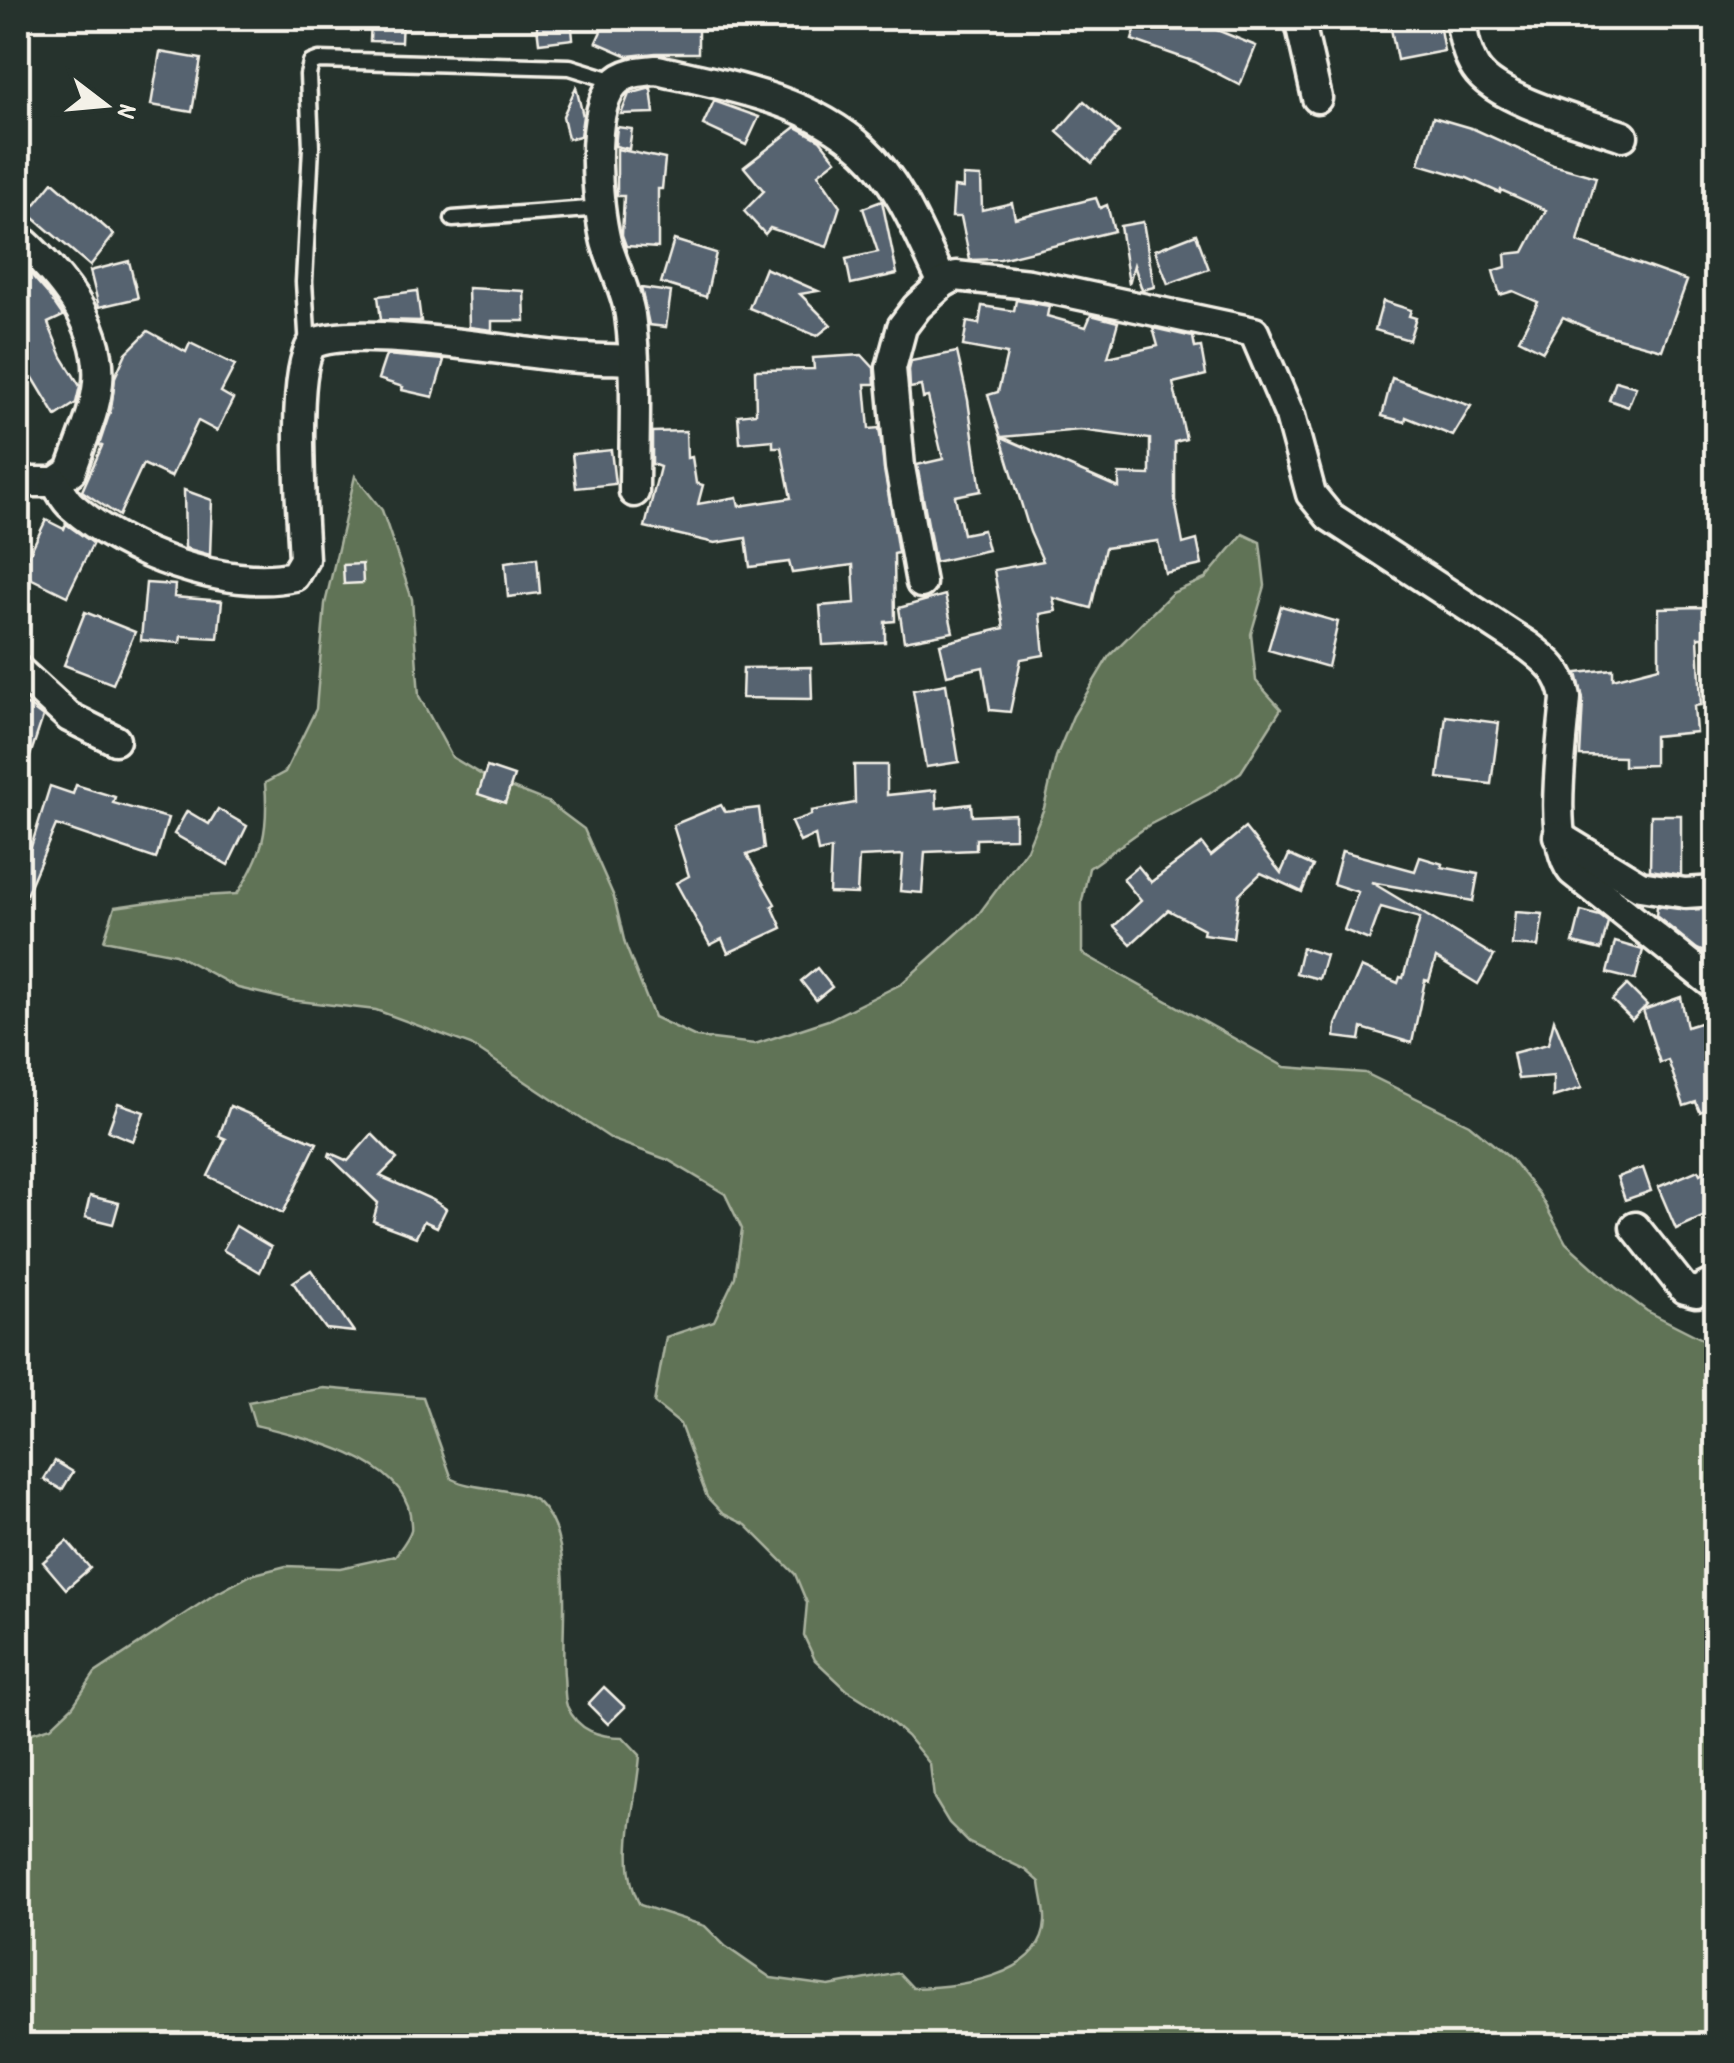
<svg xmlns="http://www.w3.org/2000/svg" width="1734" height="2063" viewBox="0 0 1734 2063" font-family="Dekko,sans-serif">
<style>
.green{fill:#607356;stroke:#aab29f;stroke-width:2.5}
.building{fill:#566370;stroke:#f4f1e8;stroke-width:2.5;fill-rule:evenodd}
.lines{fill:none;stroke-linecap:round;stroke-linejoin:round}
.service-casing{stroke:#f4f1e8;stroke-width:21}
.minor-casing{stroke:#f4f1e8;stroke-width:35}
.service{stroke:#26332d;stroke-width:14}
.minor{stroke:#26332d;stroke-width:28}
</style>
<rect width="100%" height="100%" fill="#26332d"/>
<filter id="ink" filterUnits="userSpaceOnUse"><feTurbulence type="fractalNoise" baseFrequency=".01" numOctaves="2"/><feDisplacementMap in="SourceGraphic" scale="20" xChannelSelector="R" yChannelSelector="G"/><feConvolveMatrix kernelMatrix="1 2 1 2 8 2 1 2 1" color-interpolation-filters="sRGB"/></filter>
<g filter="url(#ink)">
<path class="green" d="M355 476 382 510 412 599 419 696 452 757 487 778 548 802 584 829 614 897 625 944 654 1017 696 1037 755 1044 828 1020 901 984 978 915 1027 849 1044 808 1056 757 1073 716 1109 656 1172 593 1205 579 1243 534 1260 542 1265 586 1251 634 1256 681 1281 709 1241 772 1209 794 1149 825 1089 868 1082 901V953L1285 1067 1365 1073 1469 1124 1512 1160 1539 1194 1566 1243 1615 1287 1647 1311 1716 1346V2045L18 2046V1733L29 1734 51 1727 73 1706 95 1673 212 1596 251 1575 286 1566 340 1568 395 1556C400 1549 409 1538 411 1530 412 1528 410 1516 410 1514 401 1458 301 1436 255 1425L248 1402 324 1388 423 1397 452 1479C477 1492 522 1486 540 1504 576 1541 560 1627 564 1676 565 1685 564 1698 567 1706 578 1731 599 1737 623 1737L640 1755C637 1803 616 1862 640 1905L705 1926 725 1946 771 1978 829 1986 899 1973 913 1988C955 1987 1042 1978 1045 1922 1046 1909 1041 1895 1040 1882L1026 1870 969 1843 949 1823 934 1798 930 1764 907 1736 874 1707 847 1690 815 1660 804 1636 807 1603 795 1574 746 1525 722 1513 707 1497 680 1424 654 1403 666 1337 714 1321 735 1277 742 1229 725 1194 668 1160 613 1140 471 1045 376 1010 290 1000 238 988 175 954 104 940 115 907 185 897 237 894C263 854 269 831 265 783L285 772 316 709 325 604Z"/>
<g class="building">
<path d="M371 18H402L401 42 370 41Z"/>
<path d="M536 18H571L573 39 539 43Z"/>
<path d="M607 18H698V53H656L628 56 596 42Z"/>
<path d="M1139 18H1207L1220 23 1217 30 1256 46 1240 85 1195 62 1132 40Z"/>
<path d="M1389 18H1438L1444 51 1397 60Z"/>
<path d="M160 52 201 59 192 112 151 105Z"/>
<path d="M576 87 583 116 580 136 568 139 563 116Z"/>
<path d="M651 88 654 113 621 114 629 94Z"/>
<path d="M714 101 759 117 746 145 703 125Z"/>
<path d="M1084 101 1119 132 1092 163 1057 132Z"/>
<path d="M1433 117 1474 129 1553 165 1596 177 1578 242 1687 281 1662 350 1596 332 1563 317 1543 351 1519 339 1538 302 1513 291 1500 295 1493 271 1506 267 1505 254 1524 252 1546 210 1501 190 1500 193 1467 178 1419 164Z"/>
<path d="M617 127 632 129 629 149 615 146Z"/>
<path d="M796 127 820 140 836 160 818 174 840 206 827 247 770 228 765 234 744 211 764 191 744 167Z"/>
<path d="M617 149 665 159 662 189H658V248L626 246 622 235 624 196H617Z"/>
<path d="M963 176 981 177 982 210 1012 203 1015 218 1096 198 1100 208 1107 205 1114 231 1000 259 970 260 961 217H952L954 187 963 188Z"/>
<path d="M53 182 114 235 90 266 28 213Z"/>
<path d="M882 201 897 274 851 284 846 259 878 252 863 208Z"/>
<path d="M1143 222 1154 287 1142 290 1134 265 1129 284 1120 226Z"/>
<path d="M1196 234 1209 269 1168 284 1155 250Z"/>
<path d="M674 240 716 253 706 297 661 283Z"/>
<path d="M18 260 48 294 63 316 48 323 62 357 80 386 76 403 56 416 29 371 18 378Z"/>
<path d="M129 261 138 298 99 307 90 271Z"/>
<path d="M765 268 818 291 800 294 831 325 817 336 749 308Z"/>
<path d="M468 288 524 291 525 321H492V330L469 327Z"/>
<path d="M641 288 671 292 666 327 649 325Z"/>
<path d="M417 291 421 321 381 320 378 296Z"/>
<path d="M1016 300 1049 306 1047 316 1086 327 1091 315 1118 322 1108 357 1158 346 1153 328 1193 337 1195 348 1201 347 1206 375 1173 383 1186 439 1175 442V500L1183 544 1197 540 1202 565 1165 573 1158 541 1105 548 1091 608 1053 598 1056 611 1040 614 1044 655 1021 659 1010 712 990 710 983 667 947 675 940 644 1004 628 994 570 1043 561 1030 532 988 395 998 392 1007 354 963 346 967 322 979 324 982 306 1014 311ZM1080 430 1150 439V475L1119 474V488L1002 437Z"/>
<path d="M1383 301 1411 310 1409 316 1416 318 1409 340 1375 330Z"/>
<path d="M148 331 186 352 190 343 235 365 221 392 233 399 217 431 198 421 171 477 143 464 119 516 82 491 102 446 99 445 111 409 115 377 126 353Z"/>
<path d="M957 352 968 400 981 491 955 496 963 534 983 530 988 550 935 562 917 465 943 459 928 397 923 398 921 386 910 388 909 370 911 361Z"/>
<path d="M386 355 444 360 433 397 402 390 403 387 378 379Z"/>
<path d="M862 355 874 368 875 384H865L869 429 879 428 898 553 894 554 895 621 885 622V642L823 645 820 606 855 603 853 565 792 573 789 562 750 567 746 538 715 543 645 527 660 467 652 464V432L686 431 687 458 692 457 696 483 703 485 698 504 737 497 739 506 791 498 781 447H773V440L740 443 738 415 756 413 755 370 814 369 813 358Z"/>
<path d="M1392 378 1471 406 1453 436 1406 417 1405 422 1382 416Z"/>
<path d="M1616 381 1636 387 1628 407 1609 400Z"/>
<path d="M611 450 615 484 576 488 572 454Z"/>
<path d="M184 490 212 500 210 555 185 548Z"/>
<path d="M46 520 64 529 66 524 93 543 67 596 20 573Z"/>
<path d="M537 558 540 593 508 597 505 562Z"/>
<path d="M362 564 363 583 344 584 343 565Z"/>
<path d="M146 583 175 585 174 597 222 601 218 638 181 636 180 643 141 640Z"/>
<path d="M945 595 953 632 904 641 899 608Z"/>
<path d="M1281 606 1338 622 1328 667 1268 650Z"/>
<path d="M1703 607V637H1698L1701 705 1694 706 1696 732 1654 736V765L1624 766V757L1580 756 1583 699 1577 673 1613 669V679L1659 667V608Z"/>
<path d="M85 612 135 632 113 684 64 665Z"/>
<path d="M811 667 812 699 742 698 743 668Z"/>
<path d="M946 684 959 762 926 767 913 690Z"/>
<path d="M18 698 43 717 21 783 18 782Z"/>
<path d="M1446 716 1499 723 1491 784 1438 778Z"/>
<path d="M854 765H887V795L936 790 937 808 971 804 972 816 1015 814V838L976 839V850L925 852 922 893 900 891 903 855 859 857 857 894 829 893 831 849 818 852 815 835 800 842 791 822 811 815V811L855 803Z"/>
<path d="M487 767 514 776 505 803 478 794Z"/>
<path d="M76 785 115 797 113 803 168 818 156 859 56 825 18 914V855L22 844 31 847 50 786 73 794Z"/>
<path d="M721 805 725 812 759 808 764 849 747 855 775 904 772 906 782 928 728 953 722 939 710 945 676 883 689 876 673 825Z"/>
<path d="M218 809 247 826 228 865 174 834 187 811 209 824Z"/>
<path d="M1651 815H1681V875L1650 870Z"/>
<path d="M1245 828 1281 873 1289 855 1313 866 1302 892 1261 873 1239 894 1233 938 1203 934 1204 929 1168 910 1131 944 1114 926 1141 901 1123 879 1138 866 1151 882 1202 844 1211 856Z"/>
<path d="M1342 851 1415 871 1420 857 1443 864 1442 867 1478 874 1473 901 1371 882 1494 956 1478 984 1436 958 1429 981 1425 980 1412 1043 1362 1028 1360 1040 1335 1037 1336 1025 1361 967 1398 983 1400 977 1403 978 1420 918 1381 907 1369 940 1344 930 1358 892 1333 884Z"/>
<path d="M1657 906 1686 910 1716 908V958L1697 949 1656 916Z"/>
<path d="M1581 911 1600 916 1608 922 1601 950 1573 943Z"/>
<path d="M1515 912 1543 914 1538 947 1512 945Z"/>
<path d="M1615 942 1643 950 1635 980 1607 973Z"/>
<path d="M1302 948 1326 955 1319 979 1296 973Z"/>
<path d="M817 968 832 987 816 1000 801 981Z"/>
<path d="M1627 985 1647 1005 1632 1020 1612 1000Z"/>
<path d="M1681 997 1687 1027 1706 1021 1713 1046 1703 1049 1716 1091V1106L1700 1112 1696 1102 1684 1106 1668 1060 1660 1063 1643 1010Z"/>
<path d="M1554 1020 1582 1088 1553 1097V1076L1518 1079 1513 1053 1548 1044Z"/>
<path d="M118 1103 144 1112 133 1141 108 1131Z"/>
<path d="M230 1106 317 1143 283 1213 208 1176 226 1139 219 1136Z"/>
<path d="M372 1134 397 1159 380 1176 433 1200 446 1209 437 1227 424 1221 416 1237 373 1221 378 1203 329 1156 330 1153 348 1161Z"/>
<path d="M1716 1165V1211L1676 1229 1658 1187 1698 1170 1700 1174Z"/>
<path d="M1643 1168 1651 1191 1625 1200 1617 1177Z"/>
<path d="M90 1196 119 1203 113 1224 85 1217Z"/>
<path d="M236 1226 271 1247 260 1272 223 1250Z"/>
<path d="M311 1270 354 1332 326 1329 306 1302 293 1282Z"/>
<path d="M55 1461 73 1472 62 1490 44 1479Z"/>
<path d="M67 1541 90 1568 66 1589 43 1562Z"/>
<path d="M604 1687 625 1707 608 1724 588 1704Z"/>
</g>
<g class="lines">
<g class="service-casing">
<g id="service">
<path d="M453 219 602 208"/>
<path d="M308 349 304 282 311 147 308 75 311 63 319 60 570 67 615 81"/>
</g>
</g>
<g class="minor-casing">
<g id="minor">
<path d="M1299 18 1317 98"/>
<path d="M1460 18C1463 35 1466 54 1476 69 1497 101 1586 123 1623 136"/>
<path d="M18 237C58 273 103 323 98 382 96 411 80 444 71 471L55 482"/>
<path d="M18 477 31 482H55"/>
<path d="M55 482C60 490 65 501 73 507 123 552 227 591 294 576L304 559C302 516 290 374 312 344 350 324 508 351 557 356 582 359 608 359 633 360"/>
<path d="M634 492C634 434 638 373 630 315 626 290 613 266 606 242 597 205 588 113 614 84 624 72 643 71 657 70 729 86 808 99 864 150 901 184 921 239 943 283"/>
<path d="M921 583 900 467 891 368 902 327 917 307 943 283 956 276 1029 284 1254 332 1290 416 1311 494 1329 516 1528 646C1548 661 1562 673 1566 698 1563 740 1547 839 1572 871L1716 986"/>
<path d="M18 670 69 717 115 740"/>
<path d="M1558 836 1640 886 1685 893 1716 891"/>
<path d="M1635 1227 1684 1289 1696 1292 1716 1282"/>
</g>
</g>
<use href="#service" class="service"/>
<use href="#minor" class="minor"/>
</g>
</g>
<rect width="1734" height="2063" fill="none" stroke="#26332d" stroke-width="60"/>
<rect x="30" y="30" width="1674" height="2003" fill="none" stroke="#f4f1e8" stroke-width="4" filter="url(#ink)"/>
<g transform="translate(105 105) rotate(106)" stroke="#26332d" stroke-width="8" paint-order="stroke">
<path d="M0-8L18 38L0 25L-18 38Z" fill="#f4f1e8"/>
<text y="-15" font-size="28" font-weight="bold" text-anchor="middle" fill="#f4f1e8">N</text>
</g>
</svg>
